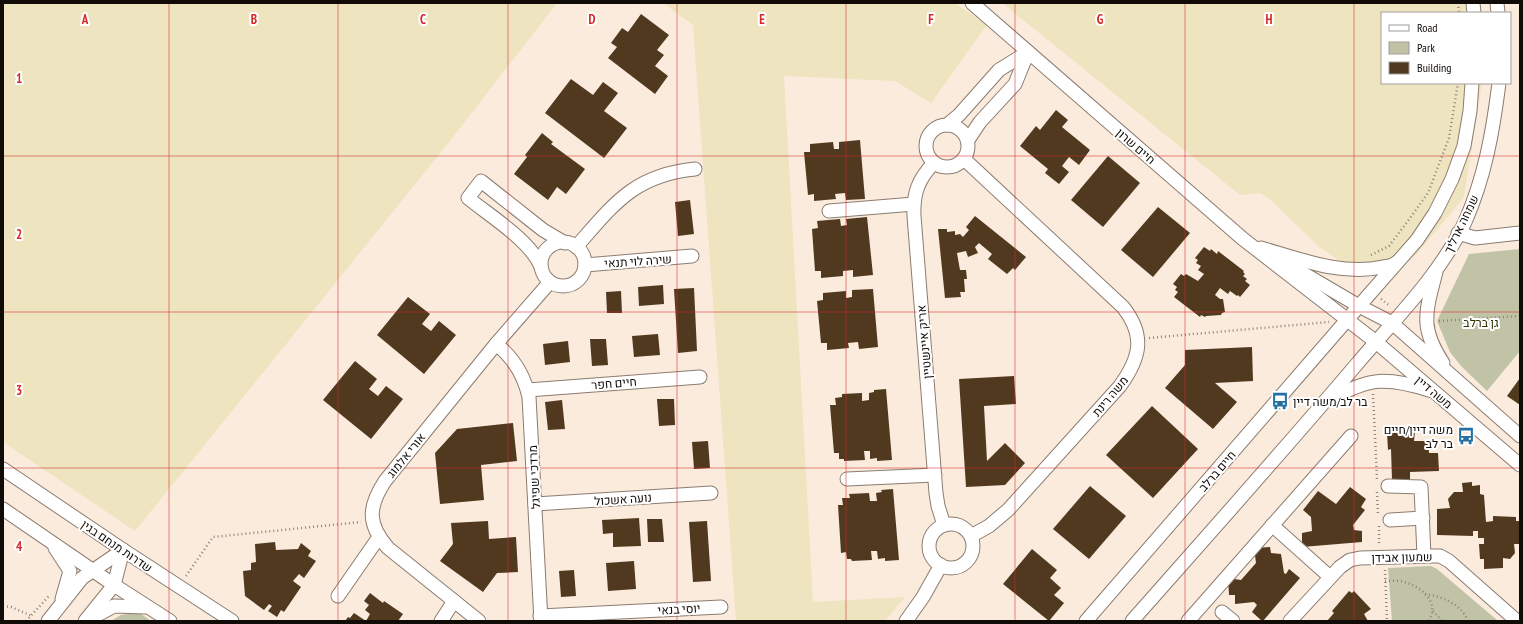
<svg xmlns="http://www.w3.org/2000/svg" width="1523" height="624" viewBox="0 0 1523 624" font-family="'PT Sans Narrow',Heebo,sans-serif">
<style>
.green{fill:#c0c3a5}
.sand{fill:#eee4bf}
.building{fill:#51391f}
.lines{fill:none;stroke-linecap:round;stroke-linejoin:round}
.minor-casing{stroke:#8b7c70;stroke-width:15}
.path{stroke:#8f847a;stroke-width:2.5;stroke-dasharray:1 3;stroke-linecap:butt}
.minor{stroke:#fff;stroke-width:13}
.grid{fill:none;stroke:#d62828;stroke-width:1;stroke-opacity:0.55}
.labels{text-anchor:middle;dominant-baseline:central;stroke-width:4;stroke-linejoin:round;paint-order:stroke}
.street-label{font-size:12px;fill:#100b07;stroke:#fff}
.park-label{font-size:12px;fill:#2f3203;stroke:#fff}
.poi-label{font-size:12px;fill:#100b07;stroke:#fff;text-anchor:start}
.grid-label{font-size:13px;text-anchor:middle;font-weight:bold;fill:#d62828;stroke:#fff;stroke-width:4;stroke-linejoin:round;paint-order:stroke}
</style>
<rect width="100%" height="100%" fill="#fbebdd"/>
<g class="green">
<path d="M1520 249V351L1487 391 1461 366 1450 352 1437 321 1469 254Z"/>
<path d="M1431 566 1437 569 1498 621H1392L1388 568Z"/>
<path d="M131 613 141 614 151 621H111L121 615Z"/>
</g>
<g class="sand">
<path d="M3 3H557L450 141 135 531 3 442Z"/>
<path d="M663 3H955L987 25 931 103 895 81 784 76 813 602 905 597 885 621H736L693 25Z"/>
<path d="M1002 3H1477L1478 13H1382V83H1482L1464 197 1416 255 1403 265 1352 267 1337 259 1319 247 1273 202 1260 193 1240 195Z"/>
</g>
<g class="building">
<path d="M641 14 669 35 657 50 664 55 655 66 668 76 655 94 608 58 617 47 611 43 622 28 628 32Z"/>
<path d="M571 79 593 95 603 82 618 93 604 111 627 128 604 158 545 113Z"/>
<path d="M1056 110 1068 120 1062 127 1090 150 1079 165 1069 157 1062 166 1069 172 1059 184 1045 173 1048 169 1020 146 1036 126 1040 130Z"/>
<path d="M542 133 553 142 551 144 585 169 566 194 557 187 548 200 514 174 527 157 525 155Z"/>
<path d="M860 140 865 199 846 200 845 193 835 194 836 199 814 201V194L808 195 804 152H810V144L833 142 834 149H839V142Z"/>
<path d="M1108 156 1140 183 1103 227 1071 200Z"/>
<path d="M690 200 694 234 678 236 675 202Z"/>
<path d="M1158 207 1190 233 1153 277 1121 250Z"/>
<path d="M975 216 1026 257 1015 270 1013 268 1007 274 988 259 992 254 979 243 975 247 978 253 968 257 966 251 957 253 960 270H966L967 279H964L965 292H960L961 297 945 298 938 229H947V232L955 231V235L960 234 963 237 969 230 966 227Z"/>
<path d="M867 217 873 275 853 277V270L843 271V276L821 278V271H815L812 229 818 228 817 221 840 219 841 226 847 225 846 219Z"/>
<path d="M1204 247 1210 251 1211 249 1217 254 1218 251 1244 271 1243 272 1245 274 1243 276 1247 279 1245 281 1250 285 1240 297 1238 295 1237 296 1230 291 1228 294 1220 288 1215 295 1220 299H1223L1225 312 1222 313 1221 315 1206 316 1205 317 1201 315 1200 317 1174 297 1178 292 1175 290 1177 287 1173 284 1181 274 1184 276 1186 274 1198 281 1204 274 1198 270 1201 266 1196 263 1198 260 1195 258Z"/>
<path d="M663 285 664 304 639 306 638 287Z"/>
<path d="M694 288 697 351 678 353 674 289Z"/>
<path d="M873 289 878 347 859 349 858 342 848 343 849 348 827 350V343H821L817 301 823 300V293L846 291V298L852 297V290Z"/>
<path d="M621 291 622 313H607L606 292Z"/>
<path d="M408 297 430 314 422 324 431 331 439 321 456 335 424 374 377 335Z"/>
<path d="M658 334 660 355 634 357 632 336Z"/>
<path d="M590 339H606L608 365 592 366Z"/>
<path d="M568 341 570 362 545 365 543 344Z"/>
<path d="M1252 347 1253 381 1215 383 1237 402 1213 429 1165 388 1185 365V350Z"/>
<path d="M355 361 377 379 369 389 378 396 386 386 403 399 371 439 323 400Z"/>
<path d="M1014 376 1016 404 984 406 987 461 1005 443 1025 463 1005 485 966 487 959 379Z"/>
<path d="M1520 378V405L1507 396Z"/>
<path d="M886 389 892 460 877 461V458L870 459V451H864L865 460 844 461V459H839V453H834L830 405H836L835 398 842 397V394L862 393V401L869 400V393L874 392V390Z"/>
<path d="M657 399H674L675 425 659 426Z"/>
<path d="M562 400 565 429 548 430 545 402Z"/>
<path d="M1152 406 1198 449 1153 498 1106 455Z"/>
<path d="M513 423 517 461 481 465 484 500 440 504 435 453 457 429Z"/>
<path d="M1415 431 1414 441H1428L1429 453H1438L1439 471 1410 472V480H1392L1391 449 1388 450 1387 433Z"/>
<path d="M708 441 710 468 694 469 692 442Z"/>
<path d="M1472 482V486L1480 485V494L1484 495 1486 522 1493 521V516L1516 517V521H1520V544H1514L1515 553 1510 559 1503 558V568L1484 569V559H1480L1479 544H1484V538H1478V531H1473V536L1437 535V509L1450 508 1448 499 1454 492H1463L1462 483Z"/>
<path d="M1090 486 1126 516 1089 559 1053 529Z"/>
<path d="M1350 487 1366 499 1361 507 1365 510 1353 525 1354 530 1362 531V542L1302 547V533L1312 531 1311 517 1303 510 1318 491 1336 504Z"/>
<path d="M893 489 899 560 885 561V558L878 559 877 551H871L872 560 852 561 851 559H847L846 552 841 553 838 505H843L842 498H850L849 494 869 493 870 501H877L876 493 882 492 881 490Z"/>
<path d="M639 518 641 546 613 547V533L603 534 602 520Z"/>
<path d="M647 519H662L664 542H648Z"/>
<path d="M488 521 489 539 516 537 518 572 497 573 483 592 440 561 453 544 451 523Z"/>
<path d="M707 521 711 581 693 582 689 522Z"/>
<path d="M275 542 276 550 298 549 301 543 311 551 308 556 316 561 304 578 299 574 293 581 301 587 284 612 281 610 277 617 268 611 272 606 269 604 264 610 245 596 243 571 251 570V563L256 562 255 544Z"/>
<path d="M1270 547 1271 553 1281 554 1284 573 1286 574 1289 569 1300 578 1263 621H1262L1252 612 1257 605 1254 602 1235 604V595H1229L1228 578 1241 580 1256 563 1254 548Z"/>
<path d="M1032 549 1057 570 1050 578 1061 588 1054 595 1064 603 1049 621 1003 584Z"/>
<path d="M634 561 636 589 608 591 606 563Z"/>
<path d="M574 570 576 596 561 597 559 571Z"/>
<path d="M1349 591 1352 593 1354 591 1371 609 1364 614 1368 621H1327L1334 613 1332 611Z"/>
<path d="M370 593 383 603 384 601 403 614 398 621H345L348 617 350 618 354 613 366 621 370 614 365 610 369 605 364 601Z"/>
</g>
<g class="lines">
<g class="minor-casing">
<g id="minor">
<path d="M972 3 1243 239 1376 342 1520 465"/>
<path d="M1473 3 1474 13"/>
<path d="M1497 3 1498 13"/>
<circle cx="947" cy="146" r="21"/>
<path d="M947 125 959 115 999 70 1028 52"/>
<path d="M968 140 980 122 1015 84 1028 52"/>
<path d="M964 159 1123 307C1146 336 1140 358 1120 386L1008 510 989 526 971 536"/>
<path d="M934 163C918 179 913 194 914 216L936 493 938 506 944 525"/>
<path d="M829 211 914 204"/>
<path d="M1458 233 1475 238 1520 233"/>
<circle cx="563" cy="264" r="22"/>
<path d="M576 247C614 204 634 175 695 169"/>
<path d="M1261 248C1299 259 1342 276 1383 267 1388 266 1393 266 1397 262"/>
<path d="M1284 262 1359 306 1392 323 1520 436"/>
<path d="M585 265 692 256"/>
<path d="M541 267C531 241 490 216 468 198L481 181 543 230 565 243"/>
<path d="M1436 272C1426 311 1419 327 1443 363"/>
<path d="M496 344C514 358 524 375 529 397L541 621"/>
<path d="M528 390 700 377"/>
<path d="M1332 399C1369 377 1388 377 1429 390"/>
<path d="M3 469 123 550 232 621"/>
<path d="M847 479 935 475"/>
<path d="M1388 486 1421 487 1424 556"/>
<path d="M535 504 711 493"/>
<path d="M3 509 114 585 170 621"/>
<path d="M1390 520 1423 518"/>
<circle cx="951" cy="546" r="22"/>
<path d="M1272 525 1330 577"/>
<path d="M55 548 70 571 62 599"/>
<path d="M338 596 379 537"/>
<path d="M1222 612 1233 621"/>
<path d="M540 616 721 607"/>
<path d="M90 619 114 606 145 607"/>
<path d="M48 621 82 578 123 550"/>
<path d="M85 621 114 585 123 550"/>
<path d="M441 621 454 601"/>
<path d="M479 621 388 548C367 524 368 507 385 481L496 344 550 282"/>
<path d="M906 621 923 597 941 565"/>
<path d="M1086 621 1359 306 1417 240 1435 213 1452 179 1464 146 1470 111 1472 83"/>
<path d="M1132 621C1207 536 1283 451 1356 365 1394 320 1440 275 1465 222 1485 177 1493 131 1499 83"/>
<path d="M1188 621 1351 436"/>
<path d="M1290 621 1340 567 1350 560 1360 558 1434 556H1440L1449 561 1517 621"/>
</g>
</g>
<g class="path">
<path d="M1458 3 1459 13"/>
<path d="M1371 255 1389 246 1408 221 1428 193 1449 138 1458 83"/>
<path d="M1381 299 1390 306"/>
<path d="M1439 321 1520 316"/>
<path d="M1149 338 1329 322"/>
<path d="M1373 394 1377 479"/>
<path d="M1377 492 1378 515"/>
<path d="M1379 526V545"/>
<path d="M1385 570 1387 621"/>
<path d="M186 576 213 537 361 522"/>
<path d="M1385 581C1391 581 1398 580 1404 582 1416 584 1435 598 1432 612 1432 615 1430 618 1429 621"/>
<path d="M1425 594C1443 597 1460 603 1468 621"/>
<path d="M3 606 11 607 32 616"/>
<path d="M1433 611 1442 621"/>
<path d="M26 621 49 596"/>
</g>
<use href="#minor" class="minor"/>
</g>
<path class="grid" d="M169 3V621M338 3V621M508 3V621M677 3V621M846 3V621M1015 3V621M1185 3V621M1354 3V621M3 156H1520M3 312H1520M3 468H1520"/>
<defs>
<g id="bus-bare" transform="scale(1.38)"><path d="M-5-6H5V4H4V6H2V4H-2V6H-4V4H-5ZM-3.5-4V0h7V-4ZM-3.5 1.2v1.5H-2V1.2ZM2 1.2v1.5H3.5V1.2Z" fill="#2470a3" stroke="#fff" stroke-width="2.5" paint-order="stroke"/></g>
</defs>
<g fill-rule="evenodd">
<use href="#bus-bare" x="1280" y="401"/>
<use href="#bus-bare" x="1466" y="436"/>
</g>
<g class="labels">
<g class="street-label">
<text transform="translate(1136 146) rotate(41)">חיים שרון</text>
<text transform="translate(1461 224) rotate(-64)">שמחה ארליך</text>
<text transform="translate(638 261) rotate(-4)">שירה לוי תנאי</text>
<text transform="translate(924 342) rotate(-95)">אריק איינשטיין</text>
<text transform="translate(614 383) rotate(-5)">חיים חפר</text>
<text transform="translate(1434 392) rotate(40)">משה דיין</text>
<text transform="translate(1110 396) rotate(-50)">משה רינת</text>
<text transform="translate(406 455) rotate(-51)">אורי אלמוג</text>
<text transform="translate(1217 471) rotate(-49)">חיים ברלב</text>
<text transform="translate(534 477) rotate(-93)">מרדכי שפיגל</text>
<text transform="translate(623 499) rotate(-4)">נועה אשכול</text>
<text transform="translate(117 546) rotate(34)">שדרות מנחם בגין</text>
<text transform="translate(1402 557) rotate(-1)">שמעון אבידן</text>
<text transform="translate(679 609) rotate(-3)">יוסי בנאי</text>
</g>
<g class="park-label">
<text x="1481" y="322">גן ברלב</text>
</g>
<g class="poi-label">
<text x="1293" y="401">בר לב/משה דיין</text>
<text x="1453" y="429" text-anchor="end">משה דיין/חיים<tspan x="1453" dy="14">בר לב</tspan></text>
</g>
</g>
<g class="grid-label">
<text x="85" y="24">A</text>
<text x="254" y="24">B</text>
<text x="423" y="24">C</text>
<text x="592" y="24">D</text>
<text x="762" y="24">E</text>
<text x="931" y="24">F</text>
<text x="1100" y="24">G</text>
<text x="1269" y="24">H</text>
<text x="19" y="83">1</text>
<text x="19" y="239">2</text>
<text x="19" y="395">3</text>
<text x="19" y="551">4</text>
</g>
<rect width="1523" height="624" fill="none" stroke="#100b07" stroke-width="8"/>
<rect x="1381" y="12" width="130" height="72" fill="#ffffff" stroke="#9f9d9c"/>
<rect x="1389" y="25" width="20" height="6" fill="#ffffff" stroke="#9f9d9c"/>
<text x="1417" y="32" font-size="12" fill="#100b07">Road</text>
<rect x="1389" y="42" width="20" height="12" fill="#c0c3a5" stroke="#9f9d9c"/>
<text x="1417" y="52" font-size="12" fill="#100b07">Park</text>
<rect x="1389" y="62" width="20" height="12" fill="#51391f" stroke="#9f9d9c"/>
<text x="1417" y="72" font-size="12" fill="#100b07">Building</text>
</svg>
